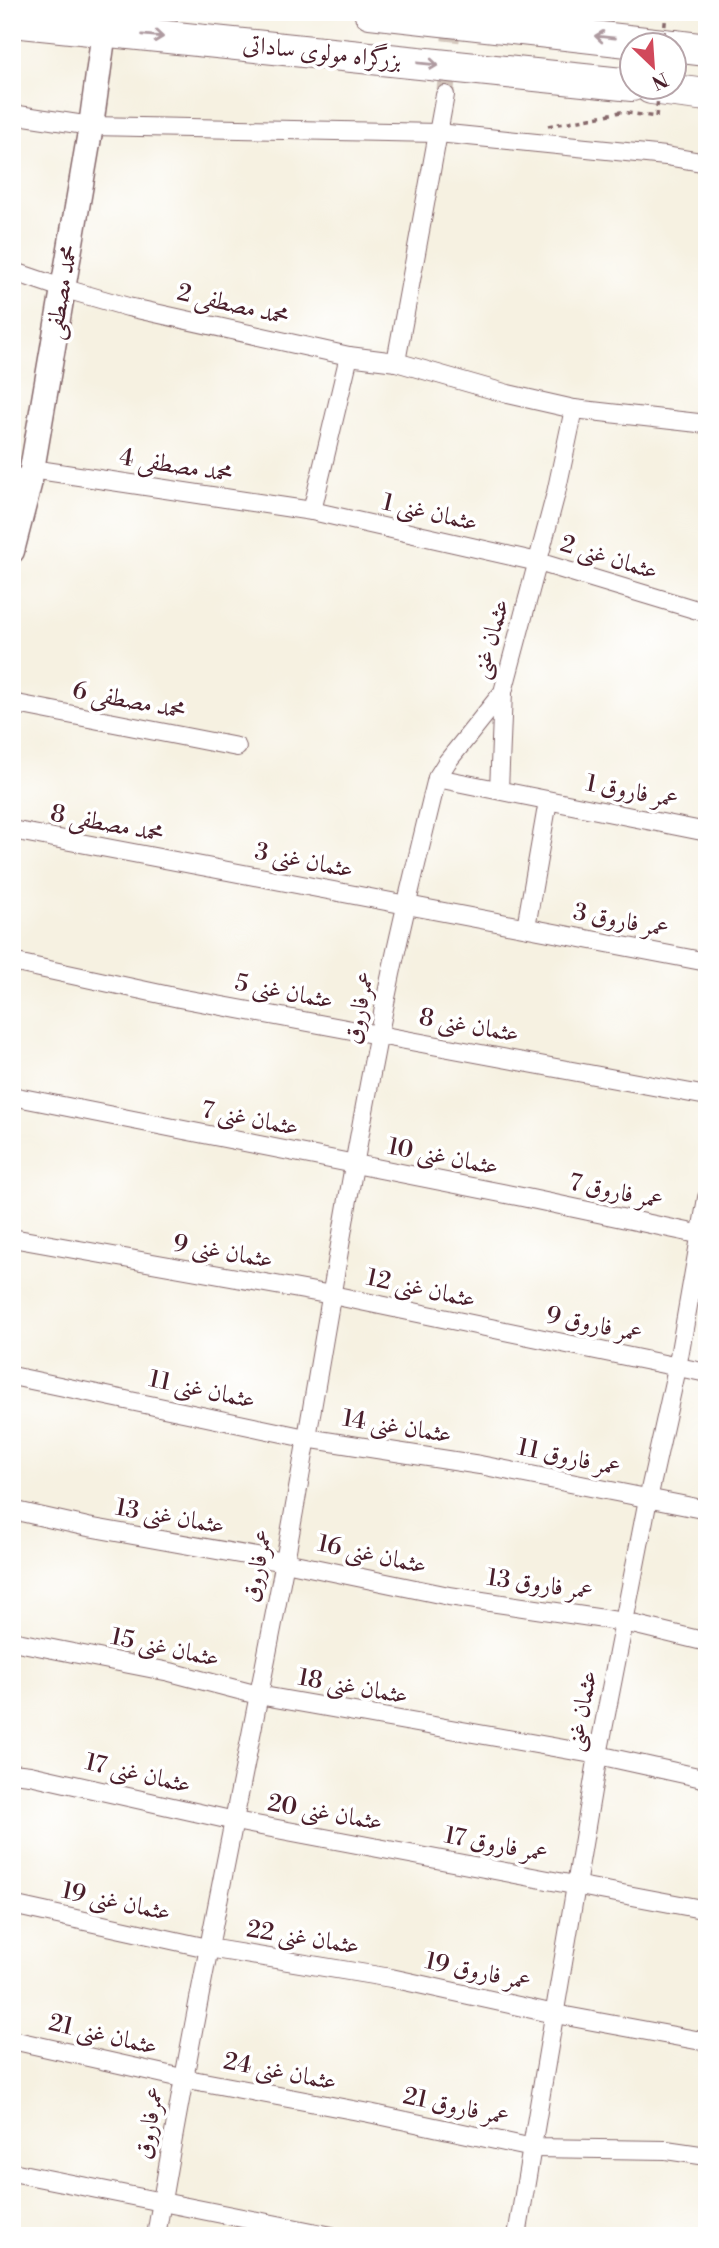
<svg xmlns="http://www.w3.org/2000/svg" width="719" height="2248" viewBox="0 0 719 2248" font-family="'Libre Bodoni',Amiri,serif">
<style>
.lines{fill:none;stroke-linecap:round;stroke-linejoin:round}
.street-tunnel{stroke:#d4c7bd;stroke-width:18;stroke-dasharray:18 9;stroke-linecap:butt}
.street-casing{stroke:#86686b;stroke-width:20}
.secondary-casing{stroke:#86686b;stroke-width:27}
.highway-casing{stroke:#86686b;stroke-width:34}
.path{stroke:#86686b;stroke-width:3.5;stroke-dasharray:5 5;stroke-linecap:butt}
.street{stroke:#fff;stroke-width:18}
.secondary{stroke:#fff;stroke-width:24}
.highway{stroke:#fff;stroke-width:32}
.path-bridge{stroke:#86686b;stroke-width:3.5;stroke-dasharray:5 5;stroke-linecap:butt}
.oneway{stroke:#ae9aa0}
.labels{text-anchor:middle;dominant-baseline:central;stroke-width:7;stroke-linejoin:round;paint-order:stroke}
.street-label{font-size:24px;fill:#4a1f2b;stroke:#fff}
</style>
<rect width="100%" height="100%" fill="#fff"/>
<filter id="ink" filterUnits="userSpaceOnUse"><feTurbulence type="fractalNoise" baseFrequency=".0143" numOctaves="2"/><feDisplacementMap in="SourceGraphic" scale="14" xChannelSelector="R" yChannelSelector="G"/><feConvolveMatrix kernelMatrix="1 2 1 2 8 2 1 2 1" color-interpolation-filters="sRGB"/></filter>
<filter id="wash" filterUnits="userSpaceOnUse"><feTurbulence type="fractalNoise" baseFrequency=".00686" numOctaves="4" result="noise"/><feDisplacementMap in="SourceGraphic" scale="28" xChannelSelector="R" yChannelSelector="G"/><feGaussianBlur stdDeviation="1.57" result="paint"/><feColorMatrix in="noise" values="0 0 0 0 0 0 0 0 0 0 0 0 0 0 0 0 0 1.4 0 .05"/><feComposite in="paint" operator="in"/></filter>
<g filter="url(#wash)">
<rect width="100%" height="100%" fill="#f6f1e1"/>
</g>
<g filter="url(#ink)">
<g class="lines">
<path class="street-tunnel" d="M445 95 453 15"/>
<g class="street-casing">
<g id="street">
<path d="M12 114 91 126 438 133 666 156 707 163"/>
<path d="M12 271 62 288 128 307 349 356 396 362 508 394 574 409 707 424"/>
<path d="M396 362 445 95"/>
<path d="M32 469 312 511 538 562 707 613"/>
<path d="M12 476 30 481"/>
<path d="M312 511 349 356"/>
<path d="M12 703 237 747"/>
<path d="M437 778 707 832"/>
<path d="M499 790 503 692"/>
<path d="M12 830 707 962"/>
<path d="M526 927 548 801"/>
<path d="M12 962 179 998 707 1096"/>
<path d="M12 1096 522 1197 707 1236"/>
<path d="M12 1238 332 1295 707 1373"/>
<path d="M12 1376 306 1438 480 1465 707 1510"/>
<path d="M12 1510 88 1527 285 1562 449 1596 624 1622 707 1642"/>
<path d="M12 1641 170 1672 258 1695 598 1755 707 1779"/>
<path d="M12 1773 30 1775 235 1821 707 1910"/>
<path d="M12 1905 208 1948 391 1978 555 2014 707 2042"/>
<path d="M12 2040 182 2078 369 2113 533 2148 666 2150 707 2156"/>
<path d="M12 2172 332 2236"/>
<path d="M156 2236C194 2010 242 1786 285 1561 321 1366 350 1169 391 974 405 908 421 843 437 778L447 762 503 692 556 493 574 409"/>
<path d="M517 2236 598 1755 648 1499 677 1368 707 1198"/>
</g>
</g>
<g class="secondary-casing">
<path id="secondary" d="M12 551 30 481 91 126 104 31"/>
</g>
<g class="highway-casing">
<g id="highway">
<path d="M370 12 672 46"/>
<path d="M12 21 632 85"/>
<path d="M674 46 707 50"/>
<path d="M651 88 707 95"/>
</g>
</g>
<path class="path" d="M548 126 621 112 656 117"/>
<use href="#street" class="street"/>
<use href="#secondary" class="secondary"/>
<use href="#highway" class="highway"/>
<g class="path-bridge">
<path d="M663 46 666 12"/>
<path d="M656 117 659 88"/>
</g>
</g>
<defs><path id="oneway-shaft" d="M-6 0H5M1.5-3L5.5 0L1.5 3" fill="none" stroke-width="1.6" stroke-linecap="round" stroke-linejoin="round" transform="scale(1.75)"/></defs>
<g class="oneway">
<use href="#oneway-shaft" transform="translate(153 36) rotate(6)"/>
<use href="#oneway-shaft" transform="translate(605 37) rotate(-174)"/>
<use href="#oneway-shaft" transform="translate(428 64) rotate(6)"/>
</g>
</g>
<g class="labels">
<g class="street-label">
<text transform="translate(322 53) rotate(6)">بزرگراه مولوی ساداتی</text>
<text transform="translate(62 292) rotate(-80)">محمد مصطفی</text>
<text transform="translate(233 305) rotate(13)">محمد مصطفی 2</text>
<text transform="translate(176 466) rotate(9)">محمد مصطفی 4</text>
<text transform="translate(430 513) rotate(13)">عثمان غنی 1</text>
<text transform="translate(609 558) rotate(17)">عثمان غنی 2</text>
<text transform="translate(491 639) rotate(-74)">عثمان غنی</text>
<text transform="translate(129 701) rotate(11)">محمد مصطفی 6</text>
<text transform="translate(632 792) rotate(11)">عمر فاروق 1</text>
<text transform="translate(107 824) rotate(11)">محمد مصطفی 8</text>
<text transform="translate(304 861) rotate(11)">عثمان غنی 3</text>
<text transform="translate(621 921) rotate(11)">عمر فاروق 3</text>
<text transform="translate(284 992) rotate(11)">عثمان غنی 5</text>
<text transform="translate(360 1008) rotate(-79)">عمرفاروق</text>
<text transform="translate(469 1026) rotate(10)">عثمان غنی 8</text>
<text transform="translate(250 1119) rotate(11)">عثمان غنی 7</text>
<text transform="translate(443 1157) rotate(11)">عثمان غنی 10</text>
<text transform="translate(616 1192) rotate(12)">عمر فاروق 7</text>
<text transform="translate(223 1252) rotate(10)">عثمان غنی 9</text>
<text transform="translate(421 1289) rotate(12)">عثمان غنی 12</text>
<text transform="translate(594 1325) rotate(12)">عمر فاروق 9</text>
<text transform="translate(202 1390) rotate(12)">عثمان غنی 11</text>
<text transform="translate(397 1427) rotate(9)">عثمان غنی 14</text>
<text transform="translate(569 1458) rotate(12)">عمر فاروق 11</text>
<text transform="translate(170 1517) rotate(10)">عثمان غنی 13</text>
<text transform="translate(372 1555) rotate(12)">عثمان غنی 16</text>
<text transform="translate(258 1566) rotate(-79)">عمرفاروق</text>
<text transform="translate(540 1585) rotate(8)">عمر فاروق 13</text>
<text transform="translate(165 1648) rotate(12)">عثمان غنی 15</text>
<text transform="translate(353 1687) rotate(10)">عثمان غنی 18</text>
<text transform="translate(582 1711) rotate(-79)">عثمان غنی</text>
<text transform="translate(138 1774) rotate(13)">عثمان غنی 17</text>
<text transform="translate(325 1813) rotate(10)">عثمان غنی 20</text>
<text transform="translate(496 1845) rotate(11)">عمر فاروق 17</text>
<text transform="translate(116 1902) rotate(12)">عثمان غنی 19</text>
<text transform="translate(303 1938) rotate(9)">عثمان غنی 22</text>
<text transform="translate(478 1972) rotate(12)">عمر فاروق 19</text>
<text transform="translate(103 2035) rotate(13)">عثمان غنی 21</text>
<text transform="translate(280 2072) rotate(11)">عثمان غنی 24</text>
<text transform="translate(456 2107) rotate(12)">عمر فاروق 21</text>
<text transform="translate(150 2123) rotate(-80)">عمرفاروق</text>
</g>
</g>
<rect width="719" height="2248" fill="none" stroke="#fff" stroke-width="42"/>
<g transform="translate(653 66) rotate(155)"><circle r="33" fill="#ffffff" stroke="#b7a5aa" stroke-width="2"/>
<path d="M0-5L12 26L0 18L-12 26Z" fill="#d1495b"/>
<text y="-10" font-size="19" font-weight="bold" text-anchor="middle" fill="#4a1f2b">N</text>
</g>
</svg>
